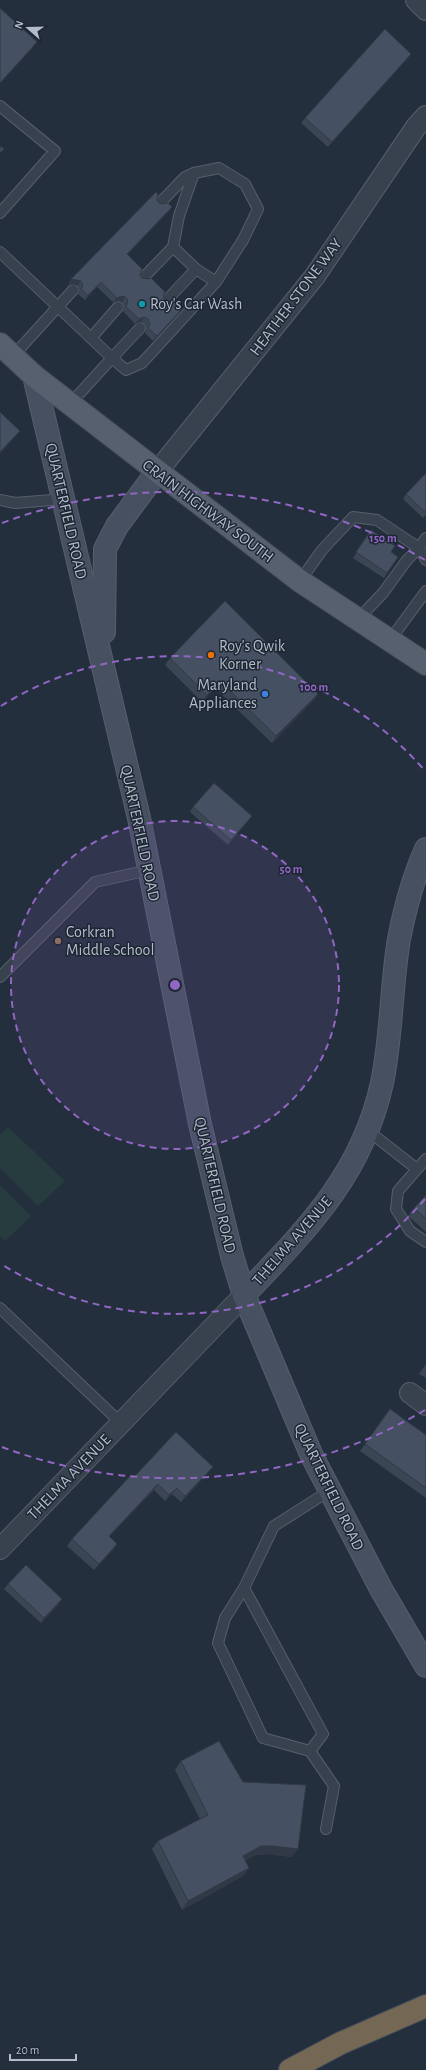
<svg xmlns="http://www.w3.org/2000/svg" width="426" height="2070" viewBox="0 0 426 2070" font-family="'Alegreya Sans',sans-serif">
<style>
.green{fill:#263c3f}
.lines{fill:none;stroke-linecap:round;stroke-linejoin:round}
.lane-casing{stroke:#565f6c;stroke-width:12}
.street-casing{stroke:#565f6c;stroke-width:22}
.secondary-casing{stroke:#565f6c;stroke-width:24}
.primary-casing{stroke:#414a57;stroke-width:24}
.highway-casing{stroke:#434c59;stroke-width:24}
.lane{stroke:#38414e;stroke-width:10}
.street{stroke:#38414e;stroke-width:20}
.secondary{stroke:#465061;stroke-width:22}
.primary{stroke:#56606e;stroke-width:22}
.highway{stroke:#746855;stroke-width:22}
.wall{fill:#3b4654}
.shaded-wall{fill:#303945}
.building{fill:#455162;stroke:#303945}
.ring{fill:none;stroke:#9266c3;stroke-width:2;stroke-dasharray:7 5}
.culture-dot{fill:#0f9aa8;stroke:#1d2633;stroke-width:1.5}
.food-dot{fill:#e8710a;stroke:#1d2633;stroke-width:1.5}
.shop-dot{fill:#3f7fe0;stroke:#1d2633;stroke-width:1.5}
.education-dot{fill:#8d6e63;stroke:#1d2633;stroke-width:1.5}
.labels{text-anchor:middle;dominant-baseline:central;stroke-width:3;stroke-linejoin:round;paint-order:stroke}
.street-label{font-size:16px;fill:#b4bcc9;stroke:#1d2633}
.poi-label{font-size:16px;fill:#b4bcc9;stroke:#1d2633;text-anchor:start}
.centre{fill:#9266c3;stroke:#1d2633;stroke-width:2}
.ring-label{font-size:12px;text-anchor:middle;font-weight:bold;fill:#9266c3;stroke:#1d2633;stroke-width:3;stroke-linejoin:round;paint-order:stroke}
</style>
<rect width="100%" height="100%" fill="#242f3e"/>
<g class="green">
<path d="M8 1127 65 1181 38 1206 0 1168V1135Z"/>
<path d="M0 1185 31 1216 5 1241 0 1236Z"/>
</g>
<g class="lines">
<g class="lane-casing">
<g id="lane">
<path d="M0 106 55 151 0 213"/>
<path d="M173 247 179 216 194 173"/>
<path d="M0 252 112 358 70 404"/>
<path d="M143 278 173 247 196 269"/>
<path d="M166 301 196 269 216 282"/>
<path d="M140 328 112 358 126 370 142 363 216 282 243 240 258 209 245 184 219 168 194 173 185 177 160 203"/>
<path d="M91 338 118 307"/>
<path d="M13 356 73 290"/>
<path d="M0 500 15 503 64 499"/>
<path d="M426 538 419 548 426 560"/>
<path d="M300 581 322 550 353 517 377 520 419 548 407 560 383 593 358 619"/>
<path d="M390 640 426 591"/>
<path d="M0 977 95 882 149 870"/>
<path d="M367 1130 417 1169"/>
<path d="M426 1159 398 1191 396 1209 410 1231 426 1242"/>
<path d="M0 1308 121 1423"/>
<path d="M244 1588 323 1734 310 1751 263 1738 218 1643 225 1618 244 1588 274 1526 329 1491"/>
<path d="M310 1751 334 1786 326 1829"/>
</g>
</g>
<g class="street-casing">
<g id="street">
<path d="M416 0 426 10"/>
<path d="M157 472 315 276 416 127 426 116"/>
<path d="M410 1393 426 1405"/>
<path d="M0 1549 244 1295"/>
</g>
</g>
<g class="secondary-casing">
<g id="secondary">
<path d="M34 376 139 818 200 1124 232 1256 244 1295 311 1454 381 1589 426 1666"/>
<path d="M104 632 105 549 117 526 157 472"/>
<path d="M244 1295C306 1230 362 1175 382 1083 392 1035 391 986 399 939 405 908 413 878 426 849"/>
</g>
</g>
<g class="primary-casing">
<path id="primary" d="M0 344 34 376 300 581 426 664"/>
</g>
<g class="highway-casing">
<path id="highway" d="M290 2070 341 2043 426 2006"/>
</g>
<use href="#lane" class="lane"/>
<use href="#street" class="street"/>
<use href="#secondary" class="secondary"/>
<use href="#primary" class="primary"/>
<use href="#highway" class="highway"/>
</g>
<g class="wall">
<path d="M411 54 407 59 328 147 301 123 305 118Z"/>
<path d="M157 200 159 203 172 207 168 212 127 255 142 278 163 295 165 301 179 313 153 341 145 333 146 329 145 324 141 322 135 324 123 311 124 305 122 302 119 301 113 302 97 287 85 300 78 294 79 291 78 285 68 284Z"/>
<path d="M426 473V515L423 518 403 499 406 494Z"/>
<path d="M371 530 391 552 398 557 384 578 353 558Z"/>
<path d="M170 658 318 694 314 700 272 743 215 688 202 702 165 665Z"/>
<path d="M193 807 252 816 248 821 228 845 190 812Z"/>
<path d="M426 1195V1232L408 1216 414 1208Z"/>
<path d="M426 1364V1378L419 1374Z"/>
<path d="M390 1409 426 1435V1498L360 1451Z"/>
<path d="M208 1473 181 1502 172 1494 165 1501 154 1490 109 1537 113 1550 94 1570 67 1546 72 1539 134 1477Z"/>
<path d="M8 1584 59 1604 41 1623 4 1589Z"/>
<path d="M181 1761 243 1782 292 1857 267 1854 256 1855 245 1860 249 1868 243 1876 182 1910 152 1849 158 1841 200 1819 175 1770Z"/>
</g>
<g class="shaded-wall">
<path d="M37 42 32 49 0 84V83Z"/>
<path d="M411 54 407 59 328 147 332 142Z"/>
<path d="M172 207 168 212 123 259 127 254Z"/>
<path d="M71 279 81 281 78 285 68 284Z"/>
<path d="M101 282 97 287 85 300 88 295Z"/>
<path d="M122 296 125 297 122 302 119 301 113 302 117 298Z"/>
<path d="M182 309 179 313 153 341 157 336Z"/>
<path d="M144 317 141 322 135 324 139 319Z"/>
<path d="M20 431 15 437 0 454V452Z"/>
<path d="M220 681 215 688 202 702 207 695Z"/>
<path d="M318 694 314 700 272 743 276 736Z"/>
<path d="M252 816 248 821 228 845 231 840Z"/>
<path d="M213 1467 208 1473 181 1502 185 1496Z"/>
<path d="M158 1484 154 1490 104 1542 109 1536Z"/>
<path d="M177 1488 172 1494 165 1501 169 1495Z"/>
<path d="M117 1544 113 1550 94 1570 99 1564Z"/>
<path d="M62 1599 59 1604 41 1623 44 1618Z"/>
<path d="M261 1846H273L298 1849 292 1857 267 1854 256 1855 238 1865 243 1856Z"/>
<path d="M249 1868 243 1876 182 1910 188 1901Z"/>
</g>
<g class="building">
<path d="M0 8 37 42 0 83Z"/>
<path d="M385 29 411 54 332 142 305 118Z"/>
<path d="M0 146 4 149 0 153Z"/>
<path d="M156 192 158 194 157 200 159 203 162 204 168 203 172 207 127 254 142 269 140 275 142 278 148 279 151 278 165 292 163 295 165 301 168 302 174 301 182 309 157 336 148 328 150 324 148 319 144 317 139 319 126 307 128 300 125 297 122 296 117 298 101 282 88 295 81 289 83 286 81 281 71 279Z"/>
<path d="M0 412 20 431 0 452Z"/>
<path d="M426 473V513L406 494Z"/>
<path d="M371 530 395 546 391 552 398 557 387 573 356 552Z"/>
<path d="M225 601 318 694 276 736 220 681 207 695 170 658Z"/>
<path d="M214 783 252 816 231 840 193 807Z"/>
<path d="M426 1195V1219L414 1208Z"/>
<path d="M390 1409 426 1435V1488L365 1444Z"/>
<path d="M176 1432 213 1467 185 1496 177 1488 169 1495 158 1484 109 1536 117 1544 99 1564 72 1539 131 1475 134 1477Z"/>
<path d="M26 1565 62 1599 44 1618 8 1584Z"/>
<path d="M219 1741 243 1782 306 1785 298 1849 273 1846H261L243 1856 249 1868 188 1901 158 1841 208 1815 181 1761Z"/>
</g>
<circle cx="175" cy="985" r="164" fill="#9266c3" fill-opacity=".12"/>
<g class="ring">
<circle cx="175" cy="985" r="164"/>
<path d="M425 1199A329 329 0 0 1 1 1264M1 706A329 329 0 0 1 425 771"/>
<path d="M425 1410A493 493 0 0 1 2 1447M2 523A493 493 0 0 1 425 560"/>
</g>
<circle class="culture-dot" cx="142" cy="304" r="4"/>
<circle class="food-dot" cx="211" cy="655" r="4"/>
<circle class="shop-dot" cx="265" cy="694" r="4"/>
<circle class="education-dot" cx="58" cy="941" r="4"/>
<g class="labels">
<g class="street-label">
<text transform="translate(296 297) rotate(-53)">HEATHER STONE WAY</text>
<text transform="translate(66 511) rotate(77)">QUARTERFIELD ROAD</text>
<text transform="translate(208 511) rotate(37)">CRAIN HIGHWAY SOUTH</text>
<text transform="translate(140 833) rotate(78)">QUARTERFIELD ROAD</text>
<text transform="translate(215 1185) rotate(77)">QUARTERFIELD ROAD</text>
<text transform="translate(292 1241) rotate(-49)">THELMA AVENUE</text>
<text transform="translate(69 1477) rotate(-46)">THELMA AVENUE</text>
<text transform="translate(329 1487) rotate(64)">QUARTERFIELD ROAD</text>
</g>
<g class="poi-label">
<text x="150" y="304">Roy's Car Wash</text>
<text x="219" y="646">Roy's Qwik<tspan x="219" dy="18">Korner</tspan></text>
<text x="257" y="685" text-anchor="end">Maryland<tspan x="257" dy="18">Appliances</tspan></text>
<text x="66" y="932">Corkran<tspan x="66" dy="18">Middle School</tspan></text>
</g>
</g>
<circle cx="175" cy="985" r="6" class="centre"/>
<g class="ring-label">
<text x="383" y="542">150 m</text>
<text x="314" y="691">100 m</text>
<text x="291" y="873">50 m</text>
</g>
<g transform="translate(28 28) rotate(290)" stroke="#1d2633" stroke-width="3" paint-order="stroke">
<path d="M0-3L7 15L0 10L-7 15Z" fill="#b4bcc9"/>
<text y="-6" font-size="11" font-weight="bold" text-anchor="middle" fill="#b4bcc9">N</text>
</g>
<path d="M10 2054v6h66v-6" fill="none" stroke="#b4bcc9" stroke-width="2"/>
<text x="16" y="2054" font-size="12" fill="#b4bcc9" stroke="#1d2633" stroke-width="3" paint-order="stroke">20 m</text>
</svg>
